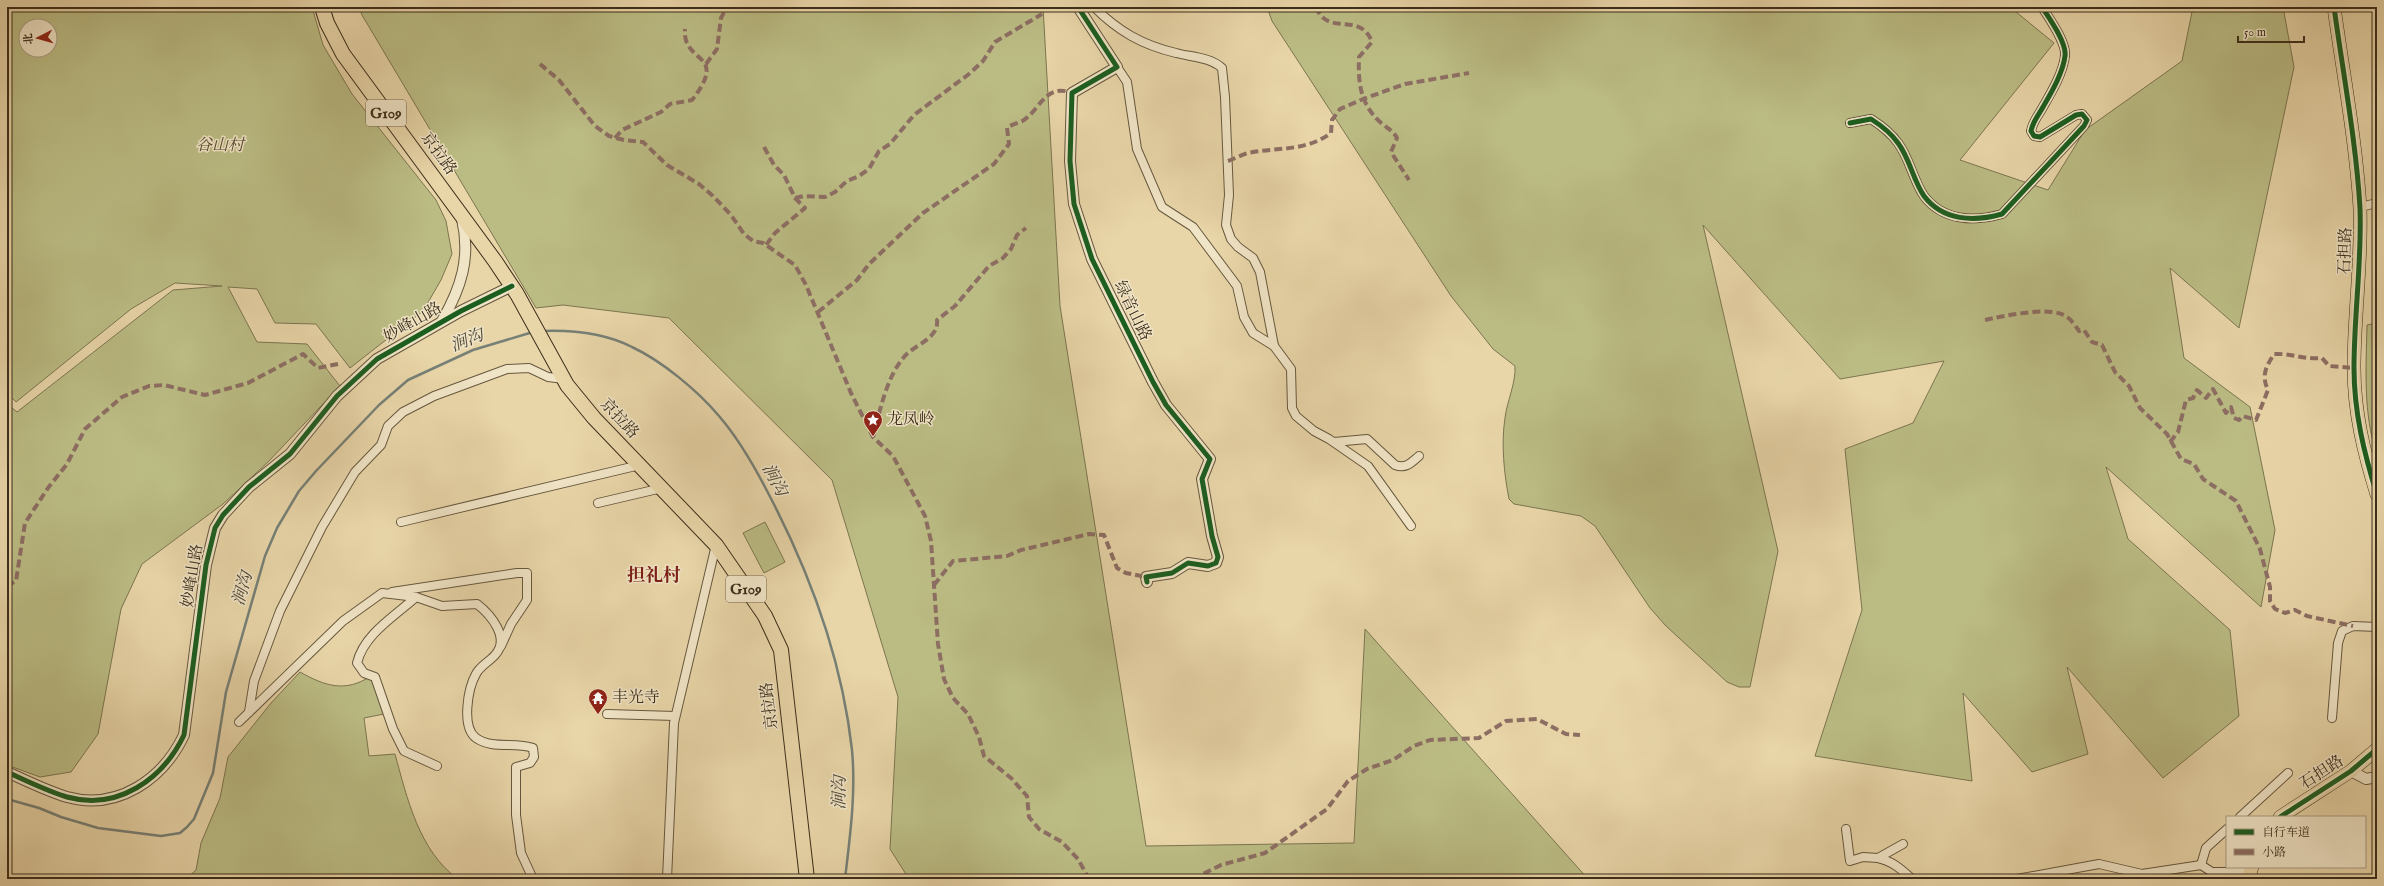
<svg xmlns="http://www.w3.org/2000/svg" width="2384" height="886" viewBox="0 0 2384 886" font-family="'IM FELL English','Noto Serif SC',serif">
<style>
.green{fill:#bbbc84;stroke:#7c7550;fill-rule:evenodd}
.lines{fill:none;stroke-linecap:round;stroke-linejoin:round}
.stream{stroke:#768077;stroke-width:2.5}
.minor-casing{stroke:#67583e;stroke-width:10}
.tertiary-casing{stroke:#67583e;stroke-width:12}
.primary-casing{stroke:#3c2e1b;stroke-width:14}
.trunk-casing{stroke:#3c2e1b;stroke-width:16}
.minor{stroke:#f0e4c6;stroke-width:8}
.tertiary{stroke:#f0e4c6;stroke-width:10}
.primary{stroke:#e8d5a8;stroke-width:13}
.trunk{stroke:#e8d5a8;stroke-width:14}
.quiet{stroke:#8d6e63;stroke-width:4;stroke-dasharray:8 4;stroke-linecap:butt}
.cycleway-casing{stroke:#f0e4c6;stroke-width:8}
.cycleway{stroke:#1b5e20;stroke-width:5}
.labels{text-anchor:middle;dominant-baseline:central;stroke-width:3;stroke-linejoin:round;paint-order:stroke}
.shield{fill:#f0e4c6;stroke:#72654e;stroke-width:1}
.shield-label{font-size:15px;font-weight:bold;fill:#3c2e1b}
.park-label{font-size:16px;font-style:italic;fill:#554a30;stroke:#f0e4c6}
.street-label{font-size:16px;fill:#3c2e1b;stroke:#f0e4c6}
.poi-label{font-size:16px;fill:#3c2e1b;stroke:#f0e4c6;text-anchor:start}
.water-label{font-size:17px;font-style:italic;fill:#4f493a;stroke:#f0e4c6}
.quarter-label{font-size:18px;font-weight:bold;fill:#7a1f14;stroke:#f0e4c6}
</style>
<rect width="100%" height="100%" fill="#e8d5a8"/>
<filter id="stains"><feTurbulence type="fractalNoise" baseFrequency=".005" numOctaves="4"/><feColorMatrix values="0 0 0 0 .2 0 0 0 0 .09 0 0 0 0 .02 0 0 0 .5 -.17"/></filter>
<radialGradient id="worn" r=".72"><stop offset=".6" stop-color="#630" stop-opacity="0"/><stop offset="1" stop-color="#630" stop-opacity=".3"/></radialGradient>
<g class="green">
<path d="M7 7H312L323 45 352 94 436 200 446 221 452 254 441 280 423 311 350 368 316 324 275 323 257 289 228 287 257 342 307 344 340 386 269 461 223 504 142 564 121 609 98 734 71 772 40 777 7 765V404L17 412 173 290 222 286 175 283 131 309 16 402 7 393ZM26 26H50V50H26Z"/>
<path d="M359 7H1043L1060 306 1146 846 1354 843 1365 629 1588 879H909L890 849 898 697 832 480 669 318 563 305 536 308 362 15Z"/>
<path d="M1267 7H2010L2054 43 1960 160 2048 190 2085 130 2182 61 2193 7H2283L2294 67 2239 328 2170 268 2184 358 2250 407 2275 530 2261 607 2106 467 2128 539 2230 630 2239 716 2163 778 2067 667 2088 754 2032 772 1963 693 1972 781 1815 756 1862 610 1845 449 1913 423 1944 361 1840 379 1703 225 1778 551 1750 687H1739L1727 682 1666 626 1650 608 1595 526 1581 516 1514 504 1509 499C1504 473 1501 444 1505 418 1507 401 1516 383 1515 366L1493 349 1451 296 1272 21Z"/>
<path d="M2377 323V456C2363 413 2366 369 2367 325Z"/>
<path d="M765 522 785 562 764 573 743 533Z"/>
<path d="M300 672C325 686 345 693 371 676L384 714 364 718 369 756 395 754C407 798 419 851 458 879H186L196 870 201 843 220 798 228 757 271 703Z"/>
</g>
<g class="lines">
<g class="stream">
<path d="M544 331C575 330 604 333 632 347 662 361 698 391 719 416 738 438 753 464 766 489 809 570 842 659 852 750 856 794 850 836 845 879"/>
<path d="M7 799 39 808 61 817 98 828 161 836 180 833 187 827 194 819 213 773 226 692 265 556 277 528 299 491 316 471 379 405 408 380 473 350 533 332"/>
</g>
<g class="minor-casing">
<g id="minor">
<path d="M1094 7C1118 31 1142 45 1176 53 1191 57 1210 57 1222 68L1225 97 1229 195 1226 225 1231 239 1238 247 1253 258 1260 272 1274 346"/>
<path d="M1117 67 1127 82 1137 149 1162 207 1193 227 1237 286 1244 317 1253 333 1274 346 1291 369 1292 408 1296 416 1314 431 1329 439 1368 466 1411 526"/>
<path d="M1850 123 1871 119C1882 126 1891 133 1898 143 1910 159 1913 180 1924 196 1943 221 1974 222 2002 214L2084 126 2087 120 2082 114 2076 115 2040 137 2034 136 2031 131C2033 121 2038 116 2043 107 2051 93 2063 73 2065 56 2067 43 2049 18 2042 7"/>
<path d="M2360 207 2377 203"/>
<path d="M1334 442 1367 439 1395 465C1406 469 1411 463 1419 456"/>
<path d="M598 503 662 488"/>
<path d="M401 522 640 465"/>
<path d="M392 592 517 573H527V600L511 624 501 646"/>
<path d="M416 597 442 606 477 604C490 614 511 638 495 655 489 662 480 666 476 674 468 688 461 727 476 738 493 750 515 741 533 748L534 757 530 763 516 767V815L521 853 533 879"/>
<path d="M249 712 254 681 280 611 322 527 355 472 381 445 388 426 403 412 434 396 507 369 529 368 548 377 564 379"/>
<path d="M607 714 675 716"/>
<path d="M2332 718 2338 643 2342 631 2353 626 2377 627"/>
<path d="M239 722 343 621 382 593 416 597C395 616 364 634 357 663L364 673 375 677 393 729 404 751 437 766"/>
<path d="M2240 817 2288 773"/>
<path d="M1846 829 1850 861 1863 857 1878 858"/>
<path d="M1903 844 1878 858C1892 861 1901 869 1912 879"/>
<path d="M2201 865 2206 848 2227 829"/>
<path d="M667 879 674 723 716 545"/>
<path d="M2017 879 2099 864 2142 874 2201 865 2212 872H2250"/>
</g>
</g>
<g class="tertiary-casing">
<g id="tertiary">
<path d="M1078 7 1117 67 1072 93 1070 161 1074 204 1092 259 1153 382 1166 405 1210 459 1202 479 1212 536 1218 557 1216 563 1208 566 1188 563 1172 573 1146 577 1147 582"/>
<path d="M442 321C461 288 471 258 462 219"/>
<path d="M2351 771 2366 779 2377 777"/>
<path d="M7 772C27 781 47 791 67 797 118 811 163 779 184 735L206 565 215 528 223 515 249 487 290 454 337 396 377 359 461 311 512 286"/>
</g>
</g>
<g class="primary-casing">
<g id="primary">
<path d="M2334 7C2343 73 2356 141 2360 208 2362 261 2354 314 2354 368 2354 412 2364 453 2377 495"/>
<path d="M2280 817 2351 771 2377 749"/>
<path d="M2248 879 2252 867"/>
</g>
</g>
<g class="trunk-casing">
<path id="trunk" d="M322 7 327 23 343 54 495 261 517 294 567 385 594 418 716 545 765 616 781 650 807 879"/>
</g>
<use href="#minor" class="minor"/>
<use href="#tertiary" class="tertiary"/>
<use href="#primary" class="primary"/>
<use href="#trunk" class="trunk"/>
<g class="quiet">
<path d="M1316 7C1328 38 1360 10 1372 42L1359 57C1358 82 1360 103 1379 121 1386 128 1393 130 1397 138L1391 152 1409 180"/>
<path d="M540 64 559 80 595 126 609 136 624 140 643 142 667 165 699 184 713 196 731 215 744 234 753 241 763 243 795 265 806 285 851 393 873 437 893 456 925 516 931 541 938 644 944 679 953 698 968 714 979 737 984 756 1011 778 1027 796 1029 817 1039 829 1062 842 1078 859 1089 879"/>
<path d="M706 64 717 49 721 18 727 7"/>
<path d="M615 138 622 130 661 112 670 104 692 100C730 51 682 65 685 29"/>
<path d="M764 147 774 165 784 175 795 198 805 208 775 233 766 245"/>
<path d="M1228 161C1234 159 1241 155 1248 153 1277 147 1305 152 1331 133L1332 120 1340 109 1363 99 1405 84 1469 73"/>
<path d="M795 198 804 196 825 197 835 192 847 181 859 176 869 169 879 151 890 144 914 115 969 74 983 61 995 42 1042 14"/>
<path d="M818 312 857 280 869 264 923 213 994 164 1009 144 1007 128C1012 124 1019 123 1024 120 1041 108 1046 83 1072 93"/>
<path d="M1985 320C2003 316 2053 305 2067 317 2072 320 2076 327 2079 331L2084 330 2092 342 2102 345 2115 372 2129 386 2140 408 2167 434 2181 459 2194 464 2203 479 2236 501 2260 549 2270 587V601L2275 609 2285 613 2295 610 2307 616 2353 626"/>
<path d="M873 437C880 411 886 378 904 357 915 344 939 339 937 320L955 306 989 266 1003 258 1011 249 1017 235 1026 228"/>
<path d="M2170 442 2178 432 2186 400 2193 398 2197 390 2206 398 2213 389 2226 413 2231 407 2234 418 2239 420 2243 416 2256 420 2268 390C2261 375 2266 367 2274 354 2290 353 2306 360 2322 358L2329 366 2354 368"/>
<path d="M934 585 953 561 1007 556 1021 550 1089 534 1104 535 1117 568 1126 573 1146 577"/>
<path d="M7 586 16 581 25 523 48 488 67 464 85 429 122 397 149 386 164 385 205 395 248 383 303 354 318 368 338 364"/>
<path d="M1193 879 1221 865 1265 853 1327 809 1348 781 1367 769 1393 760 1414 746 1430 740 1479 738 1506 721 1537 719 1566 734 1580 735"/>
</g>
<g class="cycleway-casing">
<g id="cycleway">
<path d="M1078 7 1117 67 1072 93 1070 161 1074 204 1092 259 1153 382 1166 405 1210 459 1202 479 1212 536 1218 557 1216 563 1208 566 1188 563 1172 573 1146 577 1147 582"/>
<path d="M2334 7C2343 73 2356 141 2360 208 2362 261 2354 314 2354 368 2354 412 2364 453 2377 495"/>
<path d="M1850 123 1871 119C1882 126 1891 133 1898 143 1910 159 1913 180 1924 196 1943 221 1974 222 2002 214L2084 126 2087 120 2082 114 2076 115 2040 137 2034 136 2031 131C2033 121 2038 116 2043 107 2051 93 2063 73 2065 56 2067 43 2049 18 2042 7"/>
<path d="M7 772C27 781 47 791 67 797 118 811 163 779 184 735L206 565 215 528 223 515 249 487 290 454 337 396 377 359 461 311 512 286"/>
<path d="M2280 817 2351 771 2377 749"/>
</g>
</g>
<use href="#cycleway" class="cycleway"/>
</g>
<defs>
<g id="sight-pin" transform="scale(1)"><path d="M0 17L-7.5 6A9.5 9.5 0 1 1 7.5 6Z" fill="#8f2418" stroke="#f0e4c6"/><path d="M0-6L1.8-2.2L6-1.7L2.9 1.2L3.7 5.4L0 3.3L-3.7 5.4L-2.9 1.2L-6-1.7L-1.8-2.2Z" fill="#fff"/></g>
<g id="temple-pin" transform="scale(1)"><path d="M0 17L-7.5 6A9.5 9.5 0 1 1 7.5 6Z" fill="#8f2418" stroke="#f0e4c6"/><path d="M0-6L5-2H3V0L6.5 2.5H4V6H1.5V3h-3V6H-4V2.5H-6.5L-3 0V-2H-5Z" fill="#fff"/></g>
</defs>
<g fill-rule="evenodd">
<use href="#sight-pin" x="873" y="420"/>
<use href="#temple-pin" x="598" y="698"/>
</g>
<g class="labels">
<g class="shield">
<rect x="366" y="100" width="40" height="26" rx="3"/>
<rect x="726" y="576" width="40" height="26" rx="3"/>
</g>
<g class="shield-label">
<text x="386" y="113">G109</text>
<text x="746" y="589">G109</text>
</g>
<g class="park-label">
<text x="220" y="146">谷山村</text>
</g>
<g class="street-label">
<text transform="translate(438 154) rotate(54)">京拉路</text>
<text transform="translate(2346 251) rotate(-88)">石担路</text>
<text transform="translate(1132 311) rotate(64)">绿音山路</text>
<text transform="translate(413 323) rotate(-30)">妙峰山路</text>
<text transform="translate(619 419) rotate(47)">京拉路</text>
<text transform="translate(193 576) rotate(-81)">妙峰山路</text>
<text transform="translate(770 706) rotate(-97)">京拉路</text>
<text transform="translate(2322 773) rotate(-33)">石担路</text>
</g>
<g class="poi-label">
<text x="887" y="420">龙凤岭</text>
<text x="612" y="698">丰光寺</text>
</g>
<g class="water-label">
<text transform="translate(467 341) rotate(-22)">涧沟</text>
<text transform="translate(774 480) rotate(62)">涧沟</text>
<text transform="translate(243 589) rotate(-74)">涧沟</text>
<text transform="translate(840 793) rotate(-89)">涧沟</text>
</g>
<g class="quarter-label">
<text x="654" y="576">担礼村</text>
</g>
</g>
<rect width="2384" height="886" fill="none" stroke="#e8d5a8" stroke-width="24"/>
<rect x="8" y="8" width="2368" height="870" fill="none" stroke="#3c2e1b" stroke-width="2"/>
<rect x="12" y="12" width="2360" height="862" fill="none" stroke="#3c2e1b"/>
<rect x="2226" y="816" width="140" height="52" fill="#f0e4c6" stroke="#a89b82"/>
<rect x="2234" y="829" width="20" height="6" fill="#1b5e20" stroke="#a89b82"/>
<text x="2262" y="836" font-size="12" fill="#3c2e1b">自行车道</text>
<rect x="2234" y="849" width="20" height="6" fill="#8d6e63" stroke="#a89b82"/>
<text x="2262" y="856" font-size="12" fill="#3c2e1b">小路</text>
<g transform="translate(38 38) rotate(264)"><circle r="19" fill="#f0e4c6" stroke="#a89b82"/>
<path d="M0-3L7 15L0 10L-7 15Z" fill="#8f2418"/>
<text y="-6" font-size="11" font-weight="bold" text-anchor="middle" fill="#3c2e1b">北</text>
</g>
<path d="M2238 36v6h66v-6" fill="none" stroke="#3c2e1b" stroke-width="2"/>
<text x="2244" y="36" font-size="12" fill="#3c2e1b" stroke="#f0e4c6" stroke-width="3" paint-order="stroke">50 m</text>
<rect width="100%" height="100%" filter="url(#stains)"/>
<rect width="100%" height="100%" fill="url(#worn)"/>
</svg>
